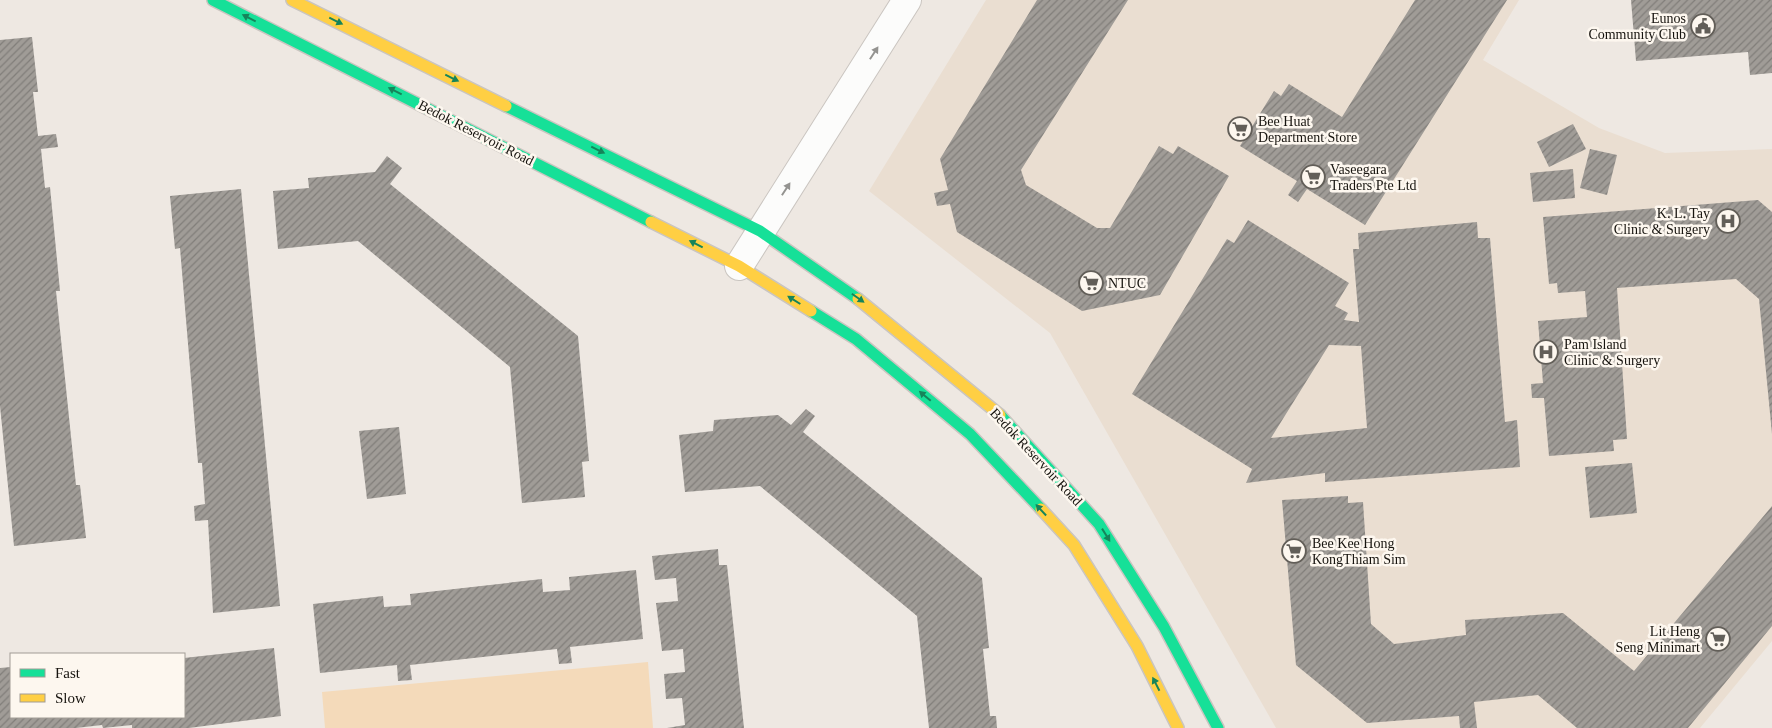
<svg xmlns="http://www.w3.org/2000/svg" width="1772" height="728" viewBox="0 0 1772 728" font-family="Georgia,serif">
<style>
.built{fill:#eaded1}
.green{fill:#f4daba}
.building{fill:url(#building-hatch);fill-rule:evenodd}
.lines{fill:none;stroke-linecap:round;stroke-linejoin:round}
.street-casing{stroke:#cac5c0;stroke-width:30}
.fast-casing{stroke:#cac5c0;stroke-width:14}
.slow-casing{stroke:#cac5c0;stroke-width:14}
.street{stroke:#fcfcfb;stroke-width:28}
.fast{stroke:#16e098;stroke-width:11}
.slow{stroke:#ffcf43;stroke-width:11}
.oneway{fill:#16845a}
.oneway2{fill:#949390}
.labels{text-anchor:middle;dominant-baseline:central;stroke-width:5;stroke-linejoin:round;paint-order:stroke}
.poi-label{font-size:14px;fill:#16130e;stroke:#fdf7ef;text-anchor:start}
.street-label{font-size:14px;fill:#16130e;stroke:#fdf7ef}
</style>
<defs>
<pattern id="building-hatch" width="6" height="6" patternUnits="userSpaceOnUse" patternTransform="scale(1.25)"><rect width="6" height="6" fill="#a09c97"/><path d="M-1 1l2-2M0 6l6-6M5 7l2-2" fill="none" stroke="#817e7a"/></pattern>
</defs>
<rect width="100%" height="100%" fill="#eee8e2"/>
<path class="built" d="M986 0H1519L1483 60 1599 128 1665 153 1772 149V641L1700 728H1276L1050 333 869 191Z"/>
<path class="green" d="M648 662 653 728H325L322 692Z"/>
<g class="building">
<path d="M1037 0H1128L1021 170 1026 185 1097 228H1110L1159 146 1173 154 1178 146 1229 176 1160 295 1082 311 957 232 950 204 937 206 934 193 948 190 940 159Z"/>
<path d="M1415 0H1507L1365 225 1307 189 1298 202 1288 195 1297 181 1240 146 1274 91 1281 96 1289 84 1342 117Z"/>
<path d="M1631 0H1772V73L1750 75 1748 52 1636 61Z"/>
<path d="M32 37 38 92H33L38 136 56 134 58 147 41 149 45 188 50 187 60 291H56L76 485H80L86 538 14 546 0 406V40Z"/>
<path d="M1573 124 1586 149 1549 167 1537 142Z"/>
<path d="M1590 149 1617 155 1607 195 1580 188Z"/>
<path d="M387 156 402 168 390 184 578 336 589 461 582 462 585 497 522 503 510 367 358 241 278 249 273 191 309 188 308 178 375 172Z"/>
<path d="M1573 169 1575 198 1533 202 1530 173Z"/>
<path d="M241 189 280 606 213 613 208 520 195 521 194 506 205 504 202 463H198L180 248 175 249 170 196Z"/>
<path d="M1758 200 1772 212V434L1759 299 1736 279 1617 288 1627 439 1613 440 1614 451 1549 456 1544 398H1532L1531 384 1543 383 1538 321 1587 317 1585 291 1558 293 1557 283 1549 284 1543 217Z"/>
<path d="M1248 220 1349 283 1335 306 1348 313 1344 320 1359 322 1353 249H1359L1358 233 1477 222 1478 238H1490L1505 422 1517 420 1520 467 1325 482V473L1246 483 1252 469 1132 394 1227 239 1234 243ZM1329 345 1361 346 1367 428 1271 438Z"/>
<path d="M806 409 815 416 803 432 982 578 989 648 983 649 990 716H996L997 728H929L917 616 760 486 685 492 679 435 713 431 714 420 778 415 791 425Z"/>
<path d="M399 427 406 494 367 499 359 431Z"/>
<path d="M1632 463 1637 513 1590 518 1585 467Z"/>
<path d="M1348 496V503L1363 502 1371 624 1394 644 1466 635 1465 620 1563 613 1634 671 1772 506V626L1688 728H1577L1538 695 1474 702 1477 728H1460L1459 716 1367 723 1296 665 1282 500Z"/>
<path d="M718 549 719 565H727L744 728H667L685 725 682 698 666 699 664 674 685 672 683 649 662 651 656 603 678 601 676 578 655 580 652 556Z"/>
<path d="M636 570 643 639 570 647 572 663 559 664 557 649 410 665 412 680 398 681 397 665 320 673 313 604 383 596 384 607 411 605 410 594 542 579 543 592 570 590 569 577Z"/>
<path d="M274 648 281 716 189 728H132V725L103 728 102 725 76 728H0V668L11 667V717H184V658Z"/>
</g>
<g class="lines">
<g class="street-casing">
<path id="street" d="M739 266 907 0"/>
</g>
<g class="fast-casing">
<g id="fast">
<path d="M213 0 651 222"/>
<path d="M506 106 760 231 858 299"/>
<path d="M811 311 856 339 970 434 1041 509"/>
<path d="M1000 415 1099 524 1164 627 1218 728"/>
</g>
</g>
<g class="slow-casing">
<g id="slow">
<path d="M292 0 506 106"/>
<path d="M651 222 739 266 811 311"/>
<path d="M858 299 1000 415"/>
<path d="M1041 509 1074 545 1137 646 1178 728"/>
</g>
</g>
<use href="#street" class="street"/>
<use href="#fast" class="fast"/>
<use href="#slow" class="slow"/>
</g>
<defs><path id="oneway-solid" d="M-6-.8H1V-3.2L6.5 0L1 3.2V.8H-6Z" transform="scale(1.25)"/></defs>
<g class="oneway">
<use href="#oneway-solid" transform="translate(249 18) rotate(-153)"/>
<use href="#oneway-solid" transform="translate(336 21) rotate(26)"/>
<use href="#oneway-solid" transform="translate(452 78) rotate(26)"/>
<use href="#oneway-solid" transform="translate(395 91) rotate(-153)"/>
<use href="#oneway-solid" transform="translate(598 150) rotate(26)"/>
<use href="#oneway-solid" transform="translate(696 244) rotate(-153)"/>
<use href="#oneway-solid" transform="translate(858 298) rotate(35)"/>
<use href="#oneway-solid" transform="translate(794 300) rotate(-148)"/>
<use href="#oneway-solid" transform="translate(925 396) rotate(-140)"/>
<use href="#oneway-solid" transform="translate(1041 510) rotate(-133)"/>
<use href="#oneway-solid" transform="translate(1106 535) rotate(58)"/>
<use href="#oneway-solid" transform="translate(1156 684) rotate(-117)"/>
</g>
<g class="oneway2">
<use href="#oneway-solid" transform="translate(874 53) rotate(-57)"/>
<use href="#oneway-solid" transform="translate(786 189) rotate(-57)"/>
</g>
<defs>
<g id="civic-ring" transform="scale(1.25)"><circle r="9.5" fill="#fdf7ef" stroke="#625e58" stroke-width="1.5"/><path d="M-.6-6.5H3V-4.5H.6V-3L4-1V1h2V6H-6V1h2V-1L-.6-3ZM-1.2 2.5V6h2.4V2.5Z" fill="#625e58"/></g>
<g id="supermarket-ring" transform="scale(1.25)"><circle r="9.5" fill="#fdf7ef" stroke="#625e58" stroke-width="1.5"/><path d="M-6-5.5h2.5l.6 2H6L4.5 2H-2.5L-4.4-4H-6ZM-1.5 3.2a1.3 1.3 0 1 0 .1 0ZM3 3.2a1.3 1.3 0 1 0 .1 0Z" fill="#625e58"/></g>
<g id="hospital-ring" transform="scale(1.25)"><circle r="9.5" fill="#fdf7ef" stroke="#625e58" stroke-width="1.5"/><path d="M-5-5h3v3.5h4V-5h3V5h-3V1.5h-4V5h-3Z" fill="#625e58"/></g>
</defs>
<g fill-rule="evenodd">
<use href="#civic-ring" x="1703" y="26"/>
<use href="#supermarket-ring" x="1240" y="129"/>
<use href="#supermarket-ring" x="1313" y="177"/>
<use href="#hospital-ring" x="1728" y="221"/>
<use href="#supermarket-ring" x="1091" y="283"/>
<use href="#hospital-ring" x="1546" y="352"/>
<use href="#supermarket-ring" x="1294" y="551"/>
<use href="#supermarket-ring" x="1718" y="639"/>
</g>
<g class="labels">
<g class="poi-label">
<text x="1686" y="18" text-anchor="end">Eunos<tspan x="1686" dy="16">Community Club</tspan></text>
<text x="1258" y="121">Bee Huat<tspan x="1258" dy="16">Department Store</tspan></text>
<text x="1330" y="169">Vaseegara<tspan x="1330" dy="16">Traders Pte Ltd</tspan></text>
<text x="1710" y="213" text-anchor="end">K. L. Tay<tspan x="1710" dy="16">Clinic &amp; Surgery</tspan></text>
<text x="1108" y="283">NTUC</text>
<text x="1564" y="344">Pam Island<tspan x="1564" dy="16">Clinic &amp; Surgery</tspan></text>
<text x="1312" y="543">Bee Kee Hong<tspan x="1312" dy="16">KongThiam Sim</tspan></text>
<text x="1700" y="631" text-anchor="end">Lit Heng<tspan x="1700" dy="16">Seng Minimart</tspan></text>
</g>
<g class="street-label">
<text transform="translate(476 133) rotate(27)">Bedok Reservoir Road</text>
<text transform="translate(1036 457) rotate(47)">Bedok Reservoir Road</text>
</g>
</g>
<rect x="10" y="653" width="175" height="65" fill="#fdf7ef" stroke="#a19c95"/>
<rect x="20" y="669" width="25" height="8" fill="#16e098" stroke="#a19c95"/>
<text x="55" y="678" font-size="15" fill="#16130e">Fast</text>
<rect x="20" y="694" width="25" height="8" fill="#ffcf43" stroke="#a19c95"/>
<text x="55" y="703" font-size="15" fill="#16130e">Slow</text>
</svg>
